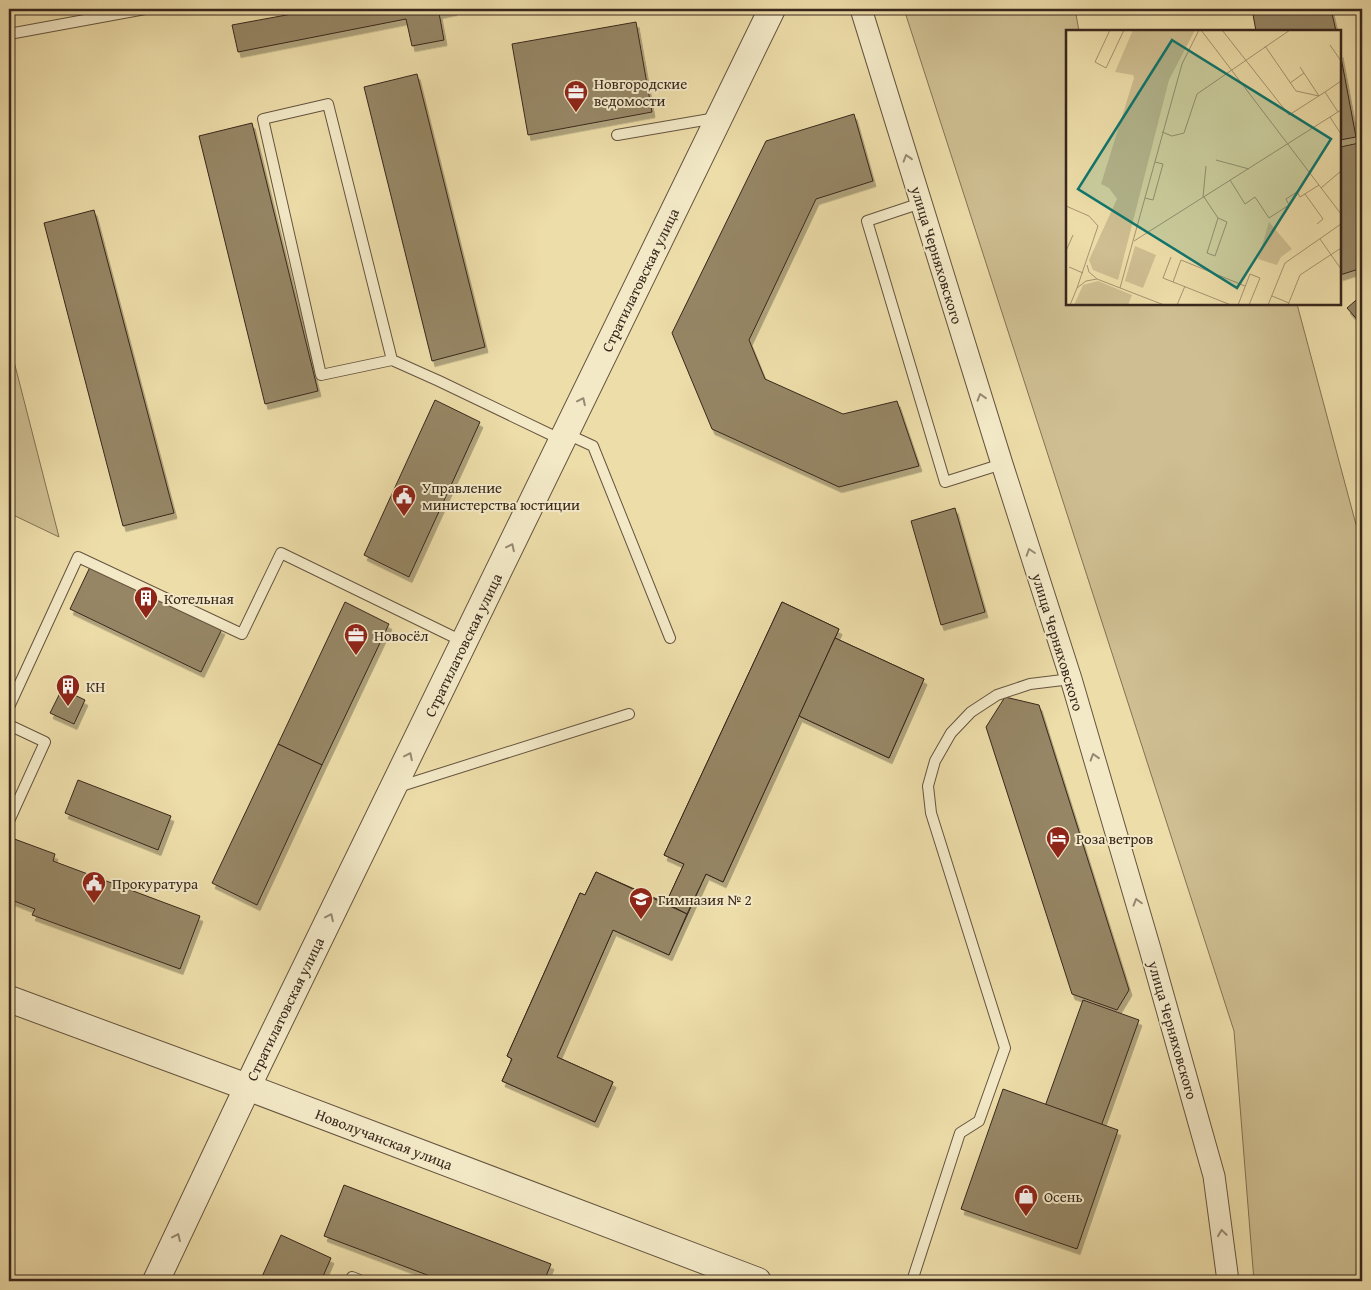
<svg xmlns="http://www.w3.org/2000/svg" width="1371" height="1290" viewBox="0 0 1371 1290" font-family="'Gentium Book Plus',serif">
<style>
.green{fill:#cebe91;stroke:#837256}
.building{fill:#968665;stroke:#38271c;filter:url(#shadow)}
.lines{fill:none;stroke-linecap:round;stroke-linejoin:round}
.service-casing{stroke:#65543f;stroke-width:12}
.minor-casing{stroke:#65543f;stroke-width:23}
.tertiary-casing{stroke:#65543f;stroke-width:28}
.service{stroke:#f3e9c7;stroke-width:10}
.minor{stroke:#f3e9c7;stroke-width:21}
.tertiary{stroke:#f3e9c7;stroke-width:26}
.oneway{stroke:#968872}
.labels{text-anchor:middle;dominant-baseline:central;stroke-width:4;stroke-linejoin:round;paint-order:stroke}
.poi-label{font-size:15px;fill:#38271c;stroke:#f3e9c7;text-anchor:start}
.street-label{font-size:15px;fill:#38271c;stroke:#f3e9c7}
.inset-road{fill:none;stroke:#a59471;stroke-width:1}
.view{fill:#0f766e;fill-opacity:0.15;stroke:#0f766e;stroke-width:2.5}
.inset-edge{fill:none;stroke:#38271c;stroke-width:2.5}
</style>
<defs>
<filter id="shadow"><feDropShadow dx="3" dy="5.5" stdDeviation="0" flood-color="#0004"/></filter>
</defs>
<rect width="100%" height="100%" fill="#eddda9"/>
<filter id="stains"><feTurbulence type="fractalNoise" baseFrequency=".004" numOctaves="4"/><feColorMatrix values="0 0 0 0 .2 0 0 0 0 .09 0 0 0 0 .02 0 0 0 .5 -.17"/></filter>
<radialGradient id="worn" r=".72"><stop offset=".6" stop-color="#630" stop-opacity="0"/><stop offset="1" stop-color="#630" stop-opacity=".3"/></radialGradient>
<g class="green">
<path d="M904 9H1075L1079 31H1067V304H1297L1362 547V1281H1254L1234 1031Z"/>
<path d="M9 342 59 537 9 513Z"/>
</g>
<g class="building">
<path d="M319 9H454V10L439 13 444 40 412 46 406 19 238 52 232 25Z"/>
<path d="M1252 9H1331L1336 31H1256Z"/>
<path d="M636 22 652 112 528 135 512 44Z"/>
<path d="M1340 52 1356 137 1340 140Z"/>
<path d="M417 74 485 347 432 361 364 87Z"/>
<path d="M854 114 873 181 816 199 749 340 765 379 843 414 897 401 919 466 839 487 712 429 672 333 766 141Z"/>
<path d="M252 123 318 391 265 404 199 136Z"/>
<path d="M1359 143 1362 154V268L1340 275V147Z"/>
<path d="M94 210 174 513 123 526 44 223Z"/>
<path d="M1362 295V325L1347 308Z"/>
<path d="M435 400 480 422 409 577 364 555Z"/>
<path d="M955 508 985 612 941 625 911 521Z"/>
<path d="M90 567 222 629 201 672 70 609Z"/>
<path d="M345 602 389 624 322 765 278 744Z"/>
<path d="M782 602 839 629 835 638 924 679 889 758 799 716 723 882 706 874 669 955 613 930 557 1057 613 1082 595 1122 502 1081 512 1059 507 1056 580 893 585 895 596 872 666 903 684 864 664 855Z"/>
<path d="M782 602 839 629 723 882 706 874 687 914 666 903 684 864 664 855Z"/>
<path d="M835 638 924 679 889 758 799 716Z"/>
<path d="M62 689 85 700 74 724 50 713Z"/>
<path d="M1005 697 1039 705 1129 990 1117 1010 1072 994 986 727Z"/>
<path d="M278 744 322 765 257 905 212 883Z"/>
<path d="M78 780 171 816 158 850 65 813Z"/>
<path d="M9 837 55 854 53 861 200 916 180 969 32 915 35 909 9 899Z"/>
<path d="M596 872 687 914 669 955 613 930 557 1057 613 1082 595 1122 502 1081 512 1059 507 1056 580 893 585 895Z"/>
<path d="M1083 1000 1139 1020 1075 1199 1019 1179Z"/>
<path d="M1003 1089 1118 1130 1077 1249 961 1209Z"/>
<path d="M344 1185 551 1264 544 1281H443L324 1236Z"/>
<path d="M281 1235 331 1258 321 1281H260Z"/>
</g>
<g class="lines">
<g class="service-casing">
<g id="service">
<path d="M9 34 145 9"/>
<path d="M617 135 716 118"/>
<path d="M921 203 867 221 945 482 1002 464"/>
<path d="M392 360 328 104 263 119 321 375 392 360 439 381 562 440"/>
<path d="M567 434 593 446 670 638"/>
<path d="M9 707 78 557 242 634 281 553 464 642"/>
<path d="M9 725 45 742 9 821"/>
<path d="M398 787 629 714"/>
<path d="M351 1281 352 1277 362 1281"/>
<path d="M912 1281 960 1133 979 1121 1005 1048 931 813 928 786 935 761 951 733 971 712 997 695 1030 684 1071 679"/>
</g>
</g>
<g class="minor-casing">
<path id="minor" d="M861 9 1002 464 1071 679 1150 949 1214 1176 1228 1281"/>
</g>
<g class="tertiary-casing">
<g id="tertiary">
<path d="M9 999 247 1087 758 1281"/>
<path d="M156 1281 258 1065 772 9"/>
</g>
</g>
<use href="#service" class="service"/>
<use href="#minor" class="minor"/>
<use href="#tertiary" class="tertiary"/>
</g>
<defs><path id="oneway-chevron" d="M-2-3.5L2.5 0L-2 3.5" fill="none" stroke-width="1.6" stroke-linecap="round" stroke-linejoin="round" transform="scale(1.25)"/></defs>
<g class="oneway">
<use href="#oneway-chevron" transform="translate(907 158) rotate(-107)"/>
<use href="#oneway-chevron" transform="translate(981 397) rotate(-107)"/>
<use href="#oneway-chevron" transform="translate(582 401) rotate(-64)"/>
<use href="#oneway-chevron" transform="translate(511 547) rotate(-64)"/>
<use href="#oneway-chevron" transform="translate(1030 552) rotate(-108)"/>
<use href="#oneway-chevron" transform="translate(409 756) rotate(-64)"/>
<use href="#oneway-chevron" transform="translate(1094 757) rotate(-107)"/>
<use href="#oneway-chevron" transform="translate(1137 902) rotate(-106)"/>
<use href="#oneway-chevron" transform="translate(330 917) rotate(-64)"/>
<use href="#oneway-chevron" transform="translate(1222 1233) rotate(-98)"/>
<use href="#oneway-chevron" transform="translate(177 1237) rotate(-65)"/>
</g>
<defs>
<g id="office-pin" transform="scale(1.25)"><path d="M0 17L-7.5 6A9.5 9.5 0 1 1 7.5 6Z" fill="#8f2418" stroke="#f3e9c7"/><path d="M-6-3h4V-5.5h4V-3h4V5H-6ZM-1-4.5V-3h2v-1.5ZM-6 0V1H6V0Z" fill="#fff"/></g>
<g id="civic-pin" transform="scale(1.25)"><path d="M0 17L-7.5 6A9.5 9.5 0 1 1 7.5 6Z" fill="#8f2418" stroke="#f3e9c7"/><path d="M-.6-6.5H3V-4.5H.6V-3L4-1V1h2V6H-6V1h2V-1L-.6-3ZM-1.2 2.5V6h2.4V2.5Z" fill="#fff"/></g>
<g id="building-pin" transform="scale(1.25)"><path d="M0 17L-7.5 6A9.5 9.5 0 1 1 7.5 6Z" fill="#8f2418" stroke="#f3e9c7"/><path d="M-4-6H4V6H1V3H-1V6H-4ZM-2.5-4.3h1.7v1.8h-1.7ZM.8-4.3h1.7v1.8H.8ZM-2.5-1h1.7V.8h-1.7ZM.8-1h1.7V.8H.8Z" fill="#fff"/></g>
<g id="hotel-pin" transform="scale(1.25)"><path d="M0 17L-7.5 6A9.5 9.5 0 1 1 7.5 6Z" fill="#8f2418" stroke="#f3e9c7"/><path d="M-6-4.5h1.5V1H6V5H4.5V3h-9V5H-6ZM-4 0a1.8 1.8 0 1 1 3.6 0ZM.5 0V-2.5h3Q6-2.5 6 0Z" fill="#fff"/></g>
<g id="school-pin" transform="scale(1.25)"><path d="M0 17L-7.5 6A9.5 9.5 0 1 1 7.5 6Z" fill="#8f2418" stroke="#f3e9c7"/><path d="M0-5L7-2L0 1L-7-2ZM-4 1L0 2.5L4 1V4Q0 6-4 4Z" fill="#fff"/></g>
<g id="shop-pin" transform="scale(1.25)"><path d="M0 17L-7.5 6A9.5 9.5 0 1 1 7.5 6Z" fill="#8f2418" stroke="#f3e9c7"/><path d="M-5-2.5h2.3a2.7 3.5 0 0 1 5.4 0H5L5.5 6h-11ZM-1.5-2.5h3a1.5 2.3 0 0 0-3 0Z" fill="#fff"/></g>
</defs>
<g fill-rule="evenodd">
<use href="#office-pin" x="576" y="92"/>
<use href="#civic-pin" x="404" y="496"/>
<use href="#building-pin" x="146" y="598"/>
<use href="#office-pin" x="356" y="635"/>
<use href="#building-pin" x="68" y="686"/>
<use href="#hotel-pin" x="1058" y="838"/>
<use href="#civic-pin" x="94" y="883"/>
<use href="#school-pin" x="641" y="899"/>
<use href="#shop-pin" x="1026" y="1196"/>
</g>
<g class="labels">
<g class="poi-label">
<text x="594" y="83">Новгородские<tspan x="594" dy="17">ведомости</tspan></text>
<text x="422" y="487">Управление<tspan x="422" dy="17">министерства юстиции</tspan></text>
<text x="164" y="598">Котельная</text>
<text x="374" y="635">Новосёл</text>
<text x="86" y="686">КН</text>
<text x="1076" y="838">Роза ветров</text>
<text x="112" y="883">Прокуратура</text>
<text x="658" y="899">Гимназия № 2</text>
<text x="1044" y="1196">Осень</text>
</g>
<g class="street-label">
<text transform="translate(937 255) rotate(73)">улица Черняховского</text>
<text transform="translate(640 280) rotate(-64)">Стратилатовская улица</text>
<text transform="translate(1058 642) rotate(73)">улица Черняховского</text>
<text transform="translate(463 645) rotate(-64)">Стратилатовская улица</text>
<text transform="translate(285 1009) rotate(-64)">Стратилатовская улица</text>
<text transform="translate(1173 1030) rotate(74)">улица Черняховского</text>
<text transform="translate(384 1139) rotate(21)">Новолучанская улица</text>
</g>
</g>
<g transform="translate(1066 30)">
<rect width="275" height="275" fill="#eddda9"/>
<path d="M67 0H129L103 50 52 250 27 240 23 230 51 169 43 158 35 154 68 48 67 45 49 42ZM203 192 226 219 215 227 211 235 192 229ZM69 216 90 225 77 258 59 251ZM32 251 66 265 62 275H8L17 255Z" fill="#cebe91"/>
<path class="inset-road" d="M44 0 29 32 40 38 58 0M135 0 275 184M156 0 223 85 259 62 272 82M264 15 275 31M199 16 230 61 253 66M234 37 253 66M224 53 238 43M259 62 275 51M264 87 275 104M96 102 106 106 118 103 131 64 224 0M150 130 183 139M164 150 179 174 189 167 203 188 223 175 220 169 231 162 234 167 253 155M255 158 275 141M239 164 257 189 251 194M137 167 140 136M138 167 152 188 161 192 149 226 141 223 152 188M79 168 87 170 97 134 89 132M0 176 23 186 32 196 11 258M254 209 275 239M68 211 275 80M0 221 7 205M105 227 97 248 165 275M21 235 23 242 31 249M3 237 17 243M107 252 115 230 179 256M54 258 116 34 133 0M206 266 223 273M4 275 11 258 20 251 31 249 98 275M111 275 119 256M172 275 184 244 194 248 183 275M202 275 219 233 275 194M222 275 234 245 275 218"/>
<path class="view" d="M106 10 265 109 171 258 12 159Z"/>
<rect width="275" height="275" class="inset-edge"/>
</g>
<rect width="1371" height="1290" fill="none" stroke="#eddda9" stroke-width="30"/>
<rect x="10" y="10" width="1351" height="1270" fill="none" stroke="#38271c" stroke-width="2.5"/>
<rect x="15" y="15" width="1341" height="1260" fill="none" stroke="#38271c"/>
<rect width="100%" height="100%" filter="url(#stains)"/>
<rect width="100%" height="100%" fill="url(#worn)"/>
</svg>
